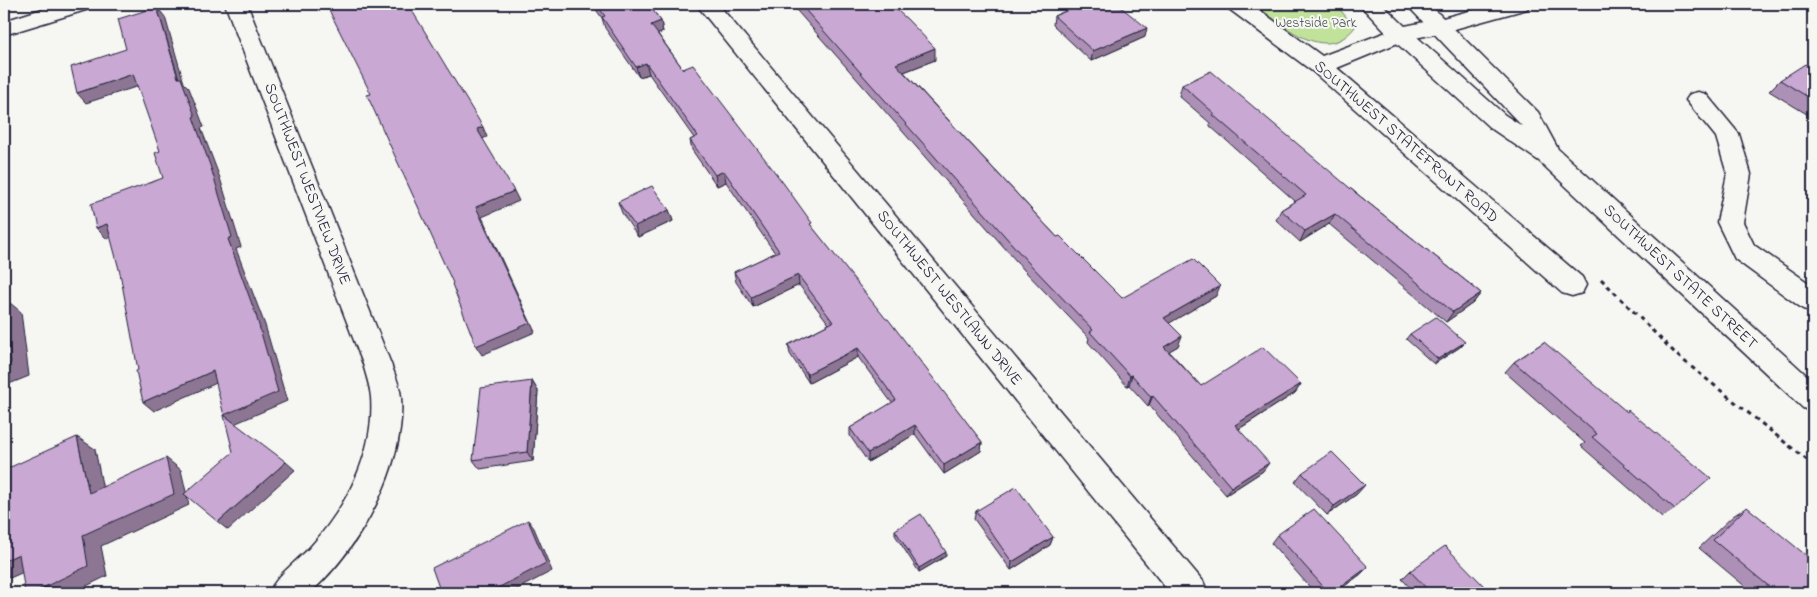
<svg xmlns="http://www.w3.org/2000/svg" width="1817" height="597" viewBox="0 0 1817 597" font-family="'Indie Flower',sans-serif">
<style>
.green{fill:#c1e29b;stroke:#72826b}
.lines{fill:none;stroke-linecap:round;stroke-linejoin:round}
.minor-casing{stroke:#22223b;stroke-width:3}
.major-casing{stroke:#22223b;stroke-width:3}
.path{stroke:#22223b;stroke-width:3;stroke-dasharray:4.5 4.5;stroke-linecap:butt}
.minor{fill:#f6f6f2;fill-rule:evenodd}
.major{fill:#f6f6f2;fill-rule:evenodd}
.wall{fill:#ad90b5;stroke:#22223b}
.shaded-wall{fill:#8d7694;stroke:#22223b}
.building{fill:#c9a8d3;stroke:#22223b}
.labels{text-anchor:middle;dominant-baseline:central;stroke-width:4;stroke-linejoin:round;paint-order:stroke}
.far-park-label{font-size:14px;fill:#4a5253;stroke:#f6f6f2}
.street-label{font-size:16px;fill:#22223b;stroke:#f6f6f2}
</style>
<rect width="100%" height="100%" fill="#f6f6f2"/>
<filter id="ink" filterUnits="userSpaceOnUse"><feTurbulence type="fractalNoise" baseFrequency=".02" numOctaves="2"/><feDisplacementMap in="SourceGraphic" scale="10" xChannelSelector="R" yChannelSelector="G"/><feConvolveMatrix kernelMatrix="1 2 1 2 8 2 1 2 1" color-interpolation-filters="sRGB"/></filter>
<g filter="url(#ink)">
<path class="green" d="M1254 4H1335L1355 27C1325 66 1282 24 1254 4Z"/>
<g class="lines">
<g class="minor-casing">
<g id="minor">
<path d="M58 4H92L89 9 4 35V21Z"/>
<path d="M225 4H247L391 364C395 375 400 386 401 397 406 466 360 548 310 593H269C277 574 298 561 312 545 347 506 375 451 371 397 370 386 366 375 363 364Z"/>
<path d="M696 4H718L1203 581 1208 593H1170Z"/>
<path d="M1226 4H1251L1322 56 1400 27 1439 19 1495 4H1530L1527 9 1440 33 1405 40 1337 68 1582 277 1586 285 1582 293 1572 296 1562 293 1312 71 1229 9Z"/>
<path d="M1698 92 1706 94 1739 134 1751 174 1743 222 1754 245 1813 286V312L1803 309 1735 259 1717 222 1727 174 1716 137 1686 100 1690 94Z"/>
</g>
</g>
<g class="major-casing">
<path id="major" d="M1359 4H1382L1408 29 1505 115 1522 126 1406 4H1429L1538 112 1558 149 1813 381V412L1803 408 1539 161 1489 127 1392 39Z"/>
</g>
<path class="path" d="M1601 279 1678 356 1813 465"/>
<use href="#minor" class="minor"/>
<use href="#major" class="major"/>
</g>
<g class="wall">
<path d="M592 4H648L661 21 663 32 658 34 683 69 812 227 982 442 981 451 944 474 915 434 868 462 850 436V428L892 403 858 357 809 383 790 354 788 345 829 324 799 285 753 307 736 282 734 272 775 253 726 182 717 186 692 150 690 140 694 138 649 74 639 77 605 28 602 18Z"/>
<path d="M791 4H890L935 60 904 72 1057 237 1122 298 1216 296 1169 323 1178 346 1169 351 1201 386 1301 384 1295 393 1239 429 1263 471 1226 495 1149 405 1148 406 1129 385 1127 386 1088 342 1089 338 1024 270Z"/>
<path d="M1070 4H1117L1145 37 1091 61 1053 25 1054 16 1074 7Z"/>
<path d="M1813 69V114L1810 116 1769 91 1780 80Z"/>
<path d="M1182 85 1351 189 1481 293 1473 303 1446 322 1329 224 1300 242 1276 220 1281 210 1295 201 1210 126V123L1179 96Z"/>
<path d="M618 202 669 210 673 221 638 237 622 213Z"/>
<path d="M1410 334 1465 342 1460 347 1434 364 1406 339Z"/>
<path d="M1544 342 1675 509 1662 517 1581 446 1585 443 1505 372 1514 362Z"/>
<path d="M532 381 538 391 533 461 480 469 473 460Z"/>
<path d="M1302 473 1357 494 1327 515 1295 482Z"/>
<path d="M1747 507 1813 593H1753L1699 548 1733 516Z"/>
<path d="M976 511 1053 537 1050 545 1011 570 974 519Z"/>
<path d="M895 530 946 556 919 572 895 535Z"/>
<path d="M1277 535 1368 567 1361 574 1335 593H1315L1271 543Z"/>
<path d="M1410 571 1475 593H1415L1402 579Z"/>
</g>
<g class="shaded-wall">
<path d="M157 7 165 17 184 83 189 88 204 127 201 128 220 178 241 247 236 249 265 325 287 401 234 424 224 415 228 239Z"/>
<path d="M661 21 663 32 654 36 651 25Z"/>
<path d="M1147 28 1145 37 1091 61 1093 51Z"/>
<path d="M935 48V60L896 75V64Z"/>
<path d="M646 63 649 74 639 77 636 67Z"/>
<path d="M133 74 142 85 86 103 77 93Z"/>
<path d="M483 127 487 137 482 139 477 129Z"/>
<path d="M724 171 726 182 717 186 715 175Z"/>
<path d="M514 191 519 201 482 217 535 332 482 355 476 346V207Z"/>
<path d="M669 210 673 221 638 237 635 226Z"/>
<path d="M1335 214 1329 224 1300 242 1305 231Z"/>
<path d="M107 224 118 234 107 239 96 228Z"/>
<path d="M798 275 799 285 753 307 751 297Z"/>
<path d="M1220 286 1216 296 1161 328 1164 318Z"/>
<path d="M1481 293 1473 303 1446 322 1453 312Z"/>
<path d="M4 298 21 312 29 376 4 386Z"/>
<path d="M1182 336 1178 346 1161 356 1164 347Z"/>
<path d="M1465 342 1460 347 1434 364 1438 359Z"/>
<path d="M858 348V357L809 383 807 374Z"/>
<path d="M213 371 223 380 154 411 143 402Z"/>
<path d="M1132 375 1129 385 1127 386 1130 376Z"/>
<path d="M532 381 538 391 533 461 527 452Z"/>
<path d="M1301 384 1295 393 1231 434 1235 425Z"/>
<path d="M1153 396 1149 405 1148 406 1151 397Z"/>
<path d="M915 425V434L868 462V453Z"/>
<path d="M77 437 95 449 106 505 89 493Z"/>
<path d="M982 442 981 451 944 474V465Z"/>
<path d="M166 458 181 470 189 505 101 546 107 576 72 593H32L83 535Z"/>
<path d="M286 462 295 470 228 530 218 522Z"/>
<path d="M1269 463 1263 471 1226 495 1231 487Z"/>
<path d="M1365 485 1357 494 1327 515 1334 506Z"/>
<path d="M528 520 534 528 552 571 510 593H488Z"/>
<path d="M1053 537 1050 545 1011 570 1012 562Z"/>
<path d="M946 552V556L919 572V568Z"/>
<path d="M19 554 39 565 10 578 4 575V561Z"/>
<path d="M1368 567 1361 574 1335 593H1332Z"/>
</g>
<g class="building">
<path d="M326 4H368L370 7 378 4H408L483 127 477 129 514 191 476 207 530 323 476 346 452 284 453 283 367 95 371 94Z"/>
<path d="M596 4H648L661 21 651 25 683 69 693 65 784 184 812 223 810 224 886 319H888L982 442 944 465 915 425 868 453 850 428 896 400 858 348 807 374 788 345 833 322 798 275 751 297 734 272 779 251 724 171 715 175 690 140 698 136 646 63 636 67 602 17 605 16Z"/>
<path d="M800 4H890L907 19 935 48 896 64 1057 237 1060 236 1122 298 1193 259 1220 286 1164 318 1182 336 1164 347 1201 386 1263 347 1301 384 1235 425 1269 463 1231 487 1153 396 1151 397 1132 375 1130 376 1090 332 1093 330 1026 260Z"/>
<path d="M1083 4H1117L1147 28 1093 51 1054 16Z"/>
<path d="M157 7 178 78H181L195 116 193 117 211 168 232 237 228 239 256 315 278 392 224 415 286 462 218 522 184 494 233 452 213 371 143 402 136 371 138 370 120 273 107 224 96 228 91 204 163 178 155 153 160 151 133 74 77 93 71 67 126 49 118 19Z"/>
<path d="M1805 64 1813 69V100L1780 80Z"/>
<path d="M1211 71 1351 189 1481 293 1453 312 1335 214 1305 231 1281 210 1306 195 1213 115 1215 114 1182 85Z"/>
<path d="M652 186 669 210 635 226 618 202Z"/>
<path d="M4 303 11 363 4 365Z"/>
<path d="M1436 317 1465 342 1438 359 1410 334Z"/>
<path d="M1544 342 1627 412 1628 410 1711 478 1675 509 1592 437 1597 434 1514 362Z"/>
<path d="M532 381 527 452 473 460 481 388Z"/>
<path d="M77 437 89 493 166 458 174 494 83 535 88 566 32 593H25L19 554 4 561V470Z"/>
<path d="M1332 452 1365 485 1334 506 1302 473Z"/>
<path d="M1016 487 1053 537 1012 562 976 511Z"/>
<path d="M1747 507 1813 561V593H1777L1713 540Z"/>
<path d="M1314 509 1368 567 1332 593H1329L1277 535Z"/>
<path d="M921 514 946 552 919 568 895 530Z"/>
<path d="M528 520 546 563 488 593H441L432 568Z"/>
<path d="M1445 546 1484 586 1475 593H1431L1410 571Z"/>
<path d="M1095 587 1101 593H1086Z"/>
</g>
</g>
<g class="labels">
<g class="far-park-label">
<text x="1316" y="23">Westside Park</text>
</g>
<g class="street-label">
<text transform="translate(1406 142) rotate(41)">SOUTHWEST STATEFRONT ROAD</text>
<text transform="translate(307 184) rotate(69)">SOUTHWEST WESTVIEW DRIVE</text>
<text transform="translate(1680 277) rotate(43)">SOUTHWEST STATE STREET</text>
<text transform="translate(949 298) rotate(51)">SOUTHWEST WESTLAWN DRIVE</text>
</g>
</g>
<rect width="1817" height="597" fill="none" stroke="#f6f6f2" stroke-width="20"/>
<rect x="10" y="10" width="1797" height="577" fill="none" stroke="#22223b" stroke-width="2" filter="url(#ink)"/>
</svg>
